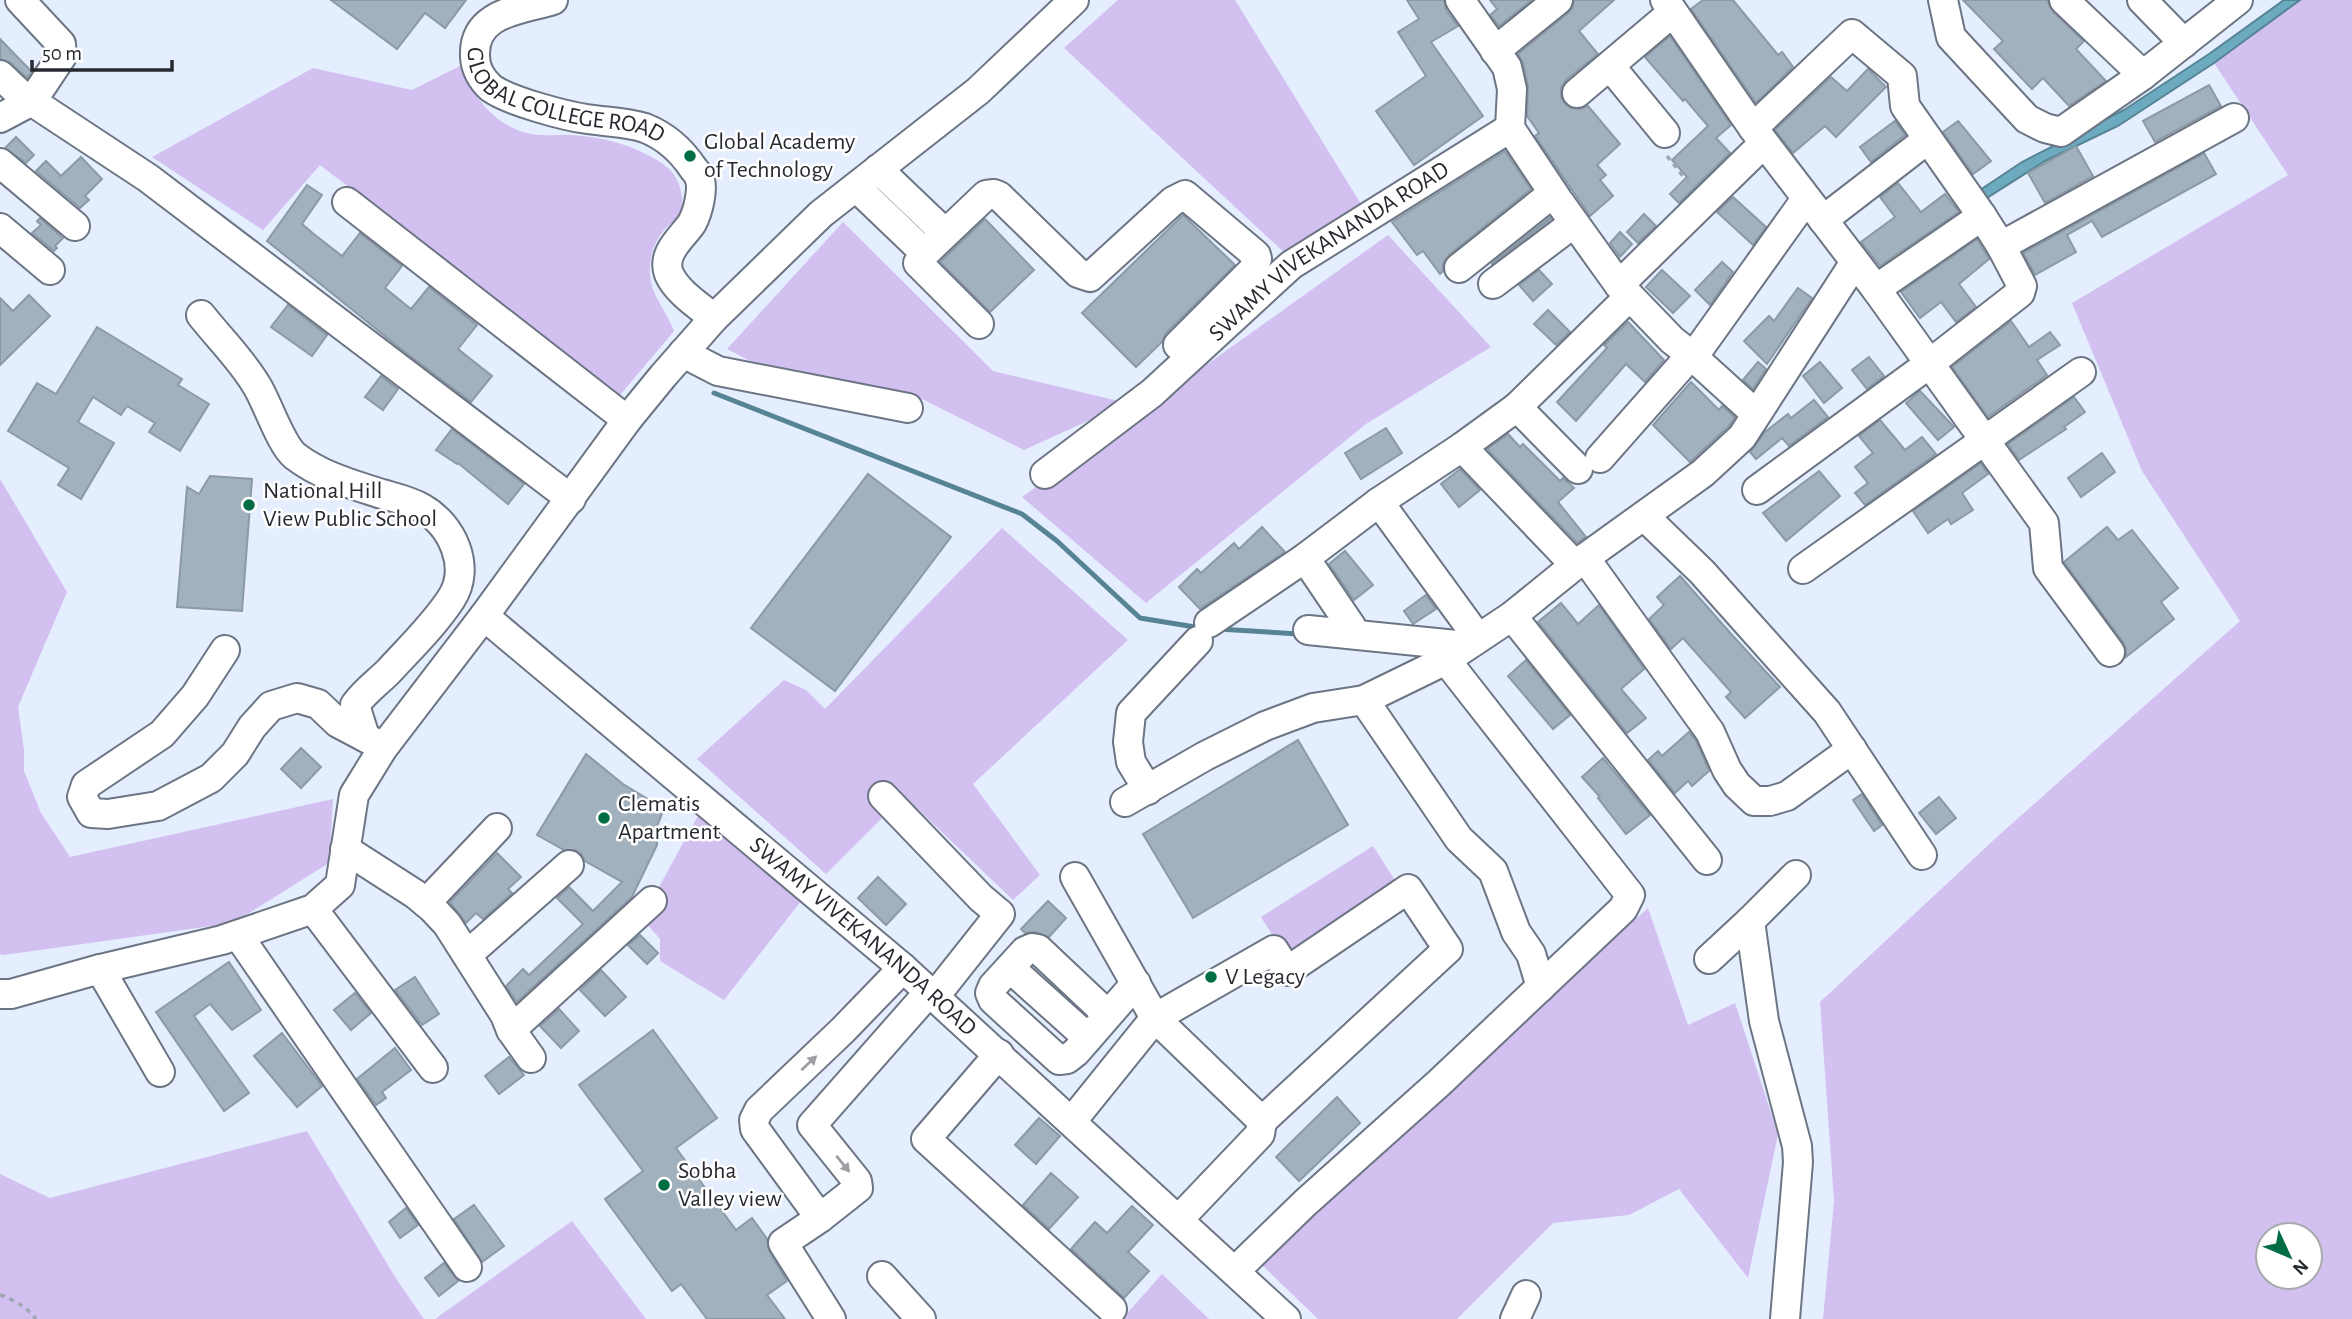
<svg xmlns="http://www.w3.org/2000/svg" width="2352" height="1319" viewBox="0 0 2352 1319" font-family="'Alegreya Sans',sans-serif">
<style>
.green{fill:#d2c0f0;fill-rule:evenodd}
.water{fill:#6baabf;stroke:#568494;stroke-width:2}
.lines{fill:none;stroke-linecap:round;stroke-linejoin:round}
.stream{stroke:#568494;stroke-width:5}
.building{fill:#a1b1bd;stroke:#8b9aa6;stroke-width:2}
.minor-casing{stroke:#6c7583;stroke-width:32}
.path{stroke:#9fa7b3;stroke-width:3.5;stroke-dasharray:5 5;stroke-linecap:butt}
.minor{stroke:#fff;stroke-width:28}
.oneway{fill:#9d9fa2}
.poi-dot{fill:#006d44;stroke:#fff;stroke-width:2.5}
.labels{text-anchor:middle;dominant-baseline:central;stroke-width:5;stroke-linejoin:round;paint-order:stroke}
.street-label{font-size:24px;fill:#262a30;stroke:#fff}
.poi-label{font-size:24px;fill:#262a30;stroke:#fff;text-anchor:start}
</style>
<rect width="100%" height="100%" fill="#e4eefe"/>
<g class="green">
<path d="M1118 0H1235L1361 204 1289 257 1064 48Z"/>
<path d="M2300 0H2352V1319H1823L1834 1201 1820 1002 1998 836 2240 621 2142 471 2072 303 2288 175 2214 63ZM2268 1235H2310V1277H2268Z"/>
<path d="M462 65C473 100 500 132 540 135 554 136 568 134 582 136 605 138 628 145 648 155 659 161 670 167 676 178 682 189 686 209 677 219 675 221 671 223 669 225 657 236 650 252 650 268 648 293 666 309 674 331L620 395 320 165 263 230 152 157 313 68 412 90Z"/>
<path d="M843 222 993 371 1127 403 1024 450 910 393 754 363 727 349Z"/>
<path d="M1388 235 1491 347 1366 424 1146 603 1022 497Z"/>
<path d="M0 479 67 592 18 707 24 750V771L41 813 70 857 333 799 329 863 233 923 4 955 0 954Z"/>
<path d="M1002 528 1128 640 973 784 1040 875 1013 900 904 796 826 874 697 759 784 680 806 690 825 709Z"/>
<path d="M699 814 801 901 724 1000 660 961V939L642 918Z"/>
<path d="M1373 846 1400 888 1288 960 1261 917Z"/>
<path d="M1648 908 1688 1025 1735 1003 1778 1134 1748 1278 1679 1189 1629 1215 1553 1223 1457 1319H1318L1259 1262Z"/>
<path d="M307 1131 397 1280 424 1319H0V1174L50 1198Z"/>
<path d="M572 1221 646 1319H435Z"/>
<path d="M1162 1274 1209 1319H1122Z"/>
</g>
<path class="water" d="M2284 0H2300L2214 63 2118 126 2045 161 1982 201 1977 192 2022 162 2124 110 2209 54Z"/>
<g class="lines">
<g class="stream">
<path d="M714 393 1022 514 1057 541 1140 618 1201 628"/>
<path d="M1218 629 1299 634"/>
</g>
</g>
<g class="building">
<path d="M331 0H466L445 28 425 13 397 49Z"/>
<path d="M1407 0H1444L1446 10 1458 26 1431 42 1483 116 1414 165 1376 111 1426 76 1398 32 1419 19Z"/>
<path d="M1490 0H1532L1499 26 1490 15 1497 9Z"/>
<path d="M1574 0H1614L1579 31 1598 54 1566 80 1561 88V97L1565 104 1571 108 1579 109 1588 106 1620 144 1597 165 1606 175 1600 180 1613 196 1590 216 1535 136 1539 133 1527 116 1528 86 1523 63 1518 54 1568 13 1573 7Z"/>
<path d="M1703 0H1733L1778 55 1782 52 1793 67 1756 103 1691 9Z"/>
<path d="M1963 0H2047L2053 12 2084 41 2076 49 2106 81 2069 106 2043 78 2032 89 1994 49 2003 41Z"/>
<path d="M1670 36 1731 125 1716 138 1730 153 1679 203 1670 194 1687 177 1672 160 1708 126 1685 99 1683 101 1645 57Z"/>
<path d="M0 39 32 72 27 78 11 63 0 59Z"/>
<path d="M1868 69 1886 87 1836 137 1825 126 1793 153 1775 130 1831 77 1847 91Z"/>
<path d="M2209 85 2221 106 2155 142 2143 121Z"/>
<path d="M1895 121 1905 135 1871 162 1860 147Z"/>
<path d="M1958 121 1991 161 1973 174 1943 132Z"/>
<path d="M16 137 34 155 26 163 5 148Z"/>
<path d="M2076 146 2093 176 2045 203 2028 173Z"/>
<path d="M1505 151 1531 189 1449 255 1443 263V271L1440 274 1423 251 1417 255 1392 222Z"/>
<path d="M2204 153 2216 174 2102 237 2092 221 2067 235 2076 252 2035 275 2023 253Z"/>
<path d="M81 157 102 179 85 196 89 200 80 208 36 171 46 161 61 176Z"/>
<path d="M1898 183 1921 212 1945 194 1959 212 1880 266 1861 242 1895 217 1880 197Z"/>
<path d="M307 185 322 195 302 224 315 235 342 256 360 233 402 266 385 288 411 309 429 287 477 325 458 349 492 376 471 402 401 349 267 241Z"/>
<path d="M1733 197 1766 227 1753 245 1717 212Z"/>
<path d="M1644 214 1656 226 1638 243 1627 232Z"/>
<path d="M1183 215 1235 265 1166 333 1162 342 1136 367 1082 313Z"/>
<path d="M1550 217 1551 219 1492 264V263Z"/>
<path d="M40 218 63 238 55 246 57 248 54 251 32 233 41 225 37 221Z"/>
<path d="M985 219 1034 270 990 312 940 262Z"/>
<path d="M1620 232 1632 244 1620 257 1610 243Z"/>
<path d="M1977 239 1989 259 1959 284 1976 307 1956 322 1941 302 1920 318 1901 292Z"/>
<path d="M1722 262 1733 272 1710 305 1695 290Z"/>
<path d="M1539 270 1552 284 1533 301 1519 285Z"/>
<path d="M1662 270 1690 296 1673 313 1646 287Z"/>
<path d="M1798 288 1812 298 1767 364 1744 341 1769 316 1774 321Z"/>
<path d="M29 295 50 316 0 365V298L13 311Z"/>
<path d="M288 305 327 335 312 356 271 327Z"/>
<path d="M1548 310 1570 332 1556 345 1534 324Z"/>
<path d="M2011 321 2029 347 2050 332 2060 345 2037 360 2047 375 1988 417 1952 367Z"/>
<path d="M1628 322 1664 360 1645 382 1626 364 1576 421 1557 402 1607 348 1604 345Z"/>
<path d="M97 327 182 379 178 385 209 404 180 451 149 432 155 423 127 406 121 415 93 397 78 422 114 443 81 499 58 485 69 468 8 431 37 383 56 394Z"/>
<path d="M1869 357 1884 376 1867 389 1852 370Z"/>
<path d="M1758 362 1766 369 1753 389 1743 380Z"/>
<path d="M1820 362 1842 388 1824 403 1803 376Z"/>
<path d="M381 376 398 389 383 410 365 397Z"/>
<path d="M1691 382 1719 410 1722 406 1735 417 1729 426 1690 462 1653 425Z"/>
<path d="M1920 391 1954 427 1938 440 1906 403Z"/>
<path d="M2074 397 2085 412 2064 427 2066 429 2019 460 2008 444Z"/>
<path d="M1814 400 1828 417 1789 446 1782 438 1756 459 1750 452 1765 432 1788 414 1791 418Z"/>
<path d="M1880 420 1905 450 1922 437 1936 454 1865 505 1855 493 1868 483 1855 467 1873 453 1859 436Z"/>
<path d="M1386 428 1402 453 1361 479 1345 453Z"/>
<path d="M452 429 524 484 508 504 458 463 457 464 436 450Z"/>
<path d="M1508 434 1520 447 1523 444 1560 481 1563 478 1574 488 1558 502 1586 537 1577 543 1487 449Z"/>
<path d="M2102 453 2115 472 2081 497 2068 478Z"/>
<path d="M1981 463 1988 474 1962 493 1973 510 1951 524 1948 519 1928 533 1913 511Z"/>
<path d="M1460 469 1480 490 1459 507 1441 484Z"/>
<path d="M1819 471 1840 496 1786 541 1763 513Z"/>
<path d="M868 474 951 537 835 691 751 628Z"/>
<path d="M210 476 252 479 242 611 177 607 187 487 199 494Z"/>
<path d="M1262 527 1285 552 1200 609 1179 587 1197 569 1201 573 1234 543 1239 549Z"/>
<path d="M2107 527 2118 540 2132 530 2178 588 2161 602 2174 619 2126 657V649L2123 642 2064 562Z"/>
<path d="M1345 551 1373 585 1354 600 1329 564Z"/>
<path d="M1680 576 1732 635 1780 687 1745 718 1726 697 1731 692 1683 638 1671 649 1649 619 1664 605 1657 597Z"/>
<path d="M1426 595 1436 609 1413 624 1404 611Z"/>
<path d="M1561 603 1578 624 1599 605 1644 669 1621 689 1646 718 1627 733 1538 622Z"/>
<path d="M1526 660 1570 715 1553 729 1508 676Z"/>
<path d="M1689 732 1696 740 1709 771 1692 786 1688 781 1675 793 1648 760 1658 751 1662 756Z"/>
<path d="M1298 740 1348 825 1193 918 1143 834Z"/>
<path d="M301 748 321 767 301 788 281 769Z"/>
<path d="M586 754 623 784 664 809 657 826V845L632 897 517 1002 506 986 523 969 529 975 583 924 557 898 569 887 593 911 622 882 585 861 581 854 575 850H564L537 835Z"/>
<path d="M1603 758 1650 815 1626 834 1598 798 1600 797 1582 777Z"/>
<path d="M1862 794 1882 825 1874 831 1853 800Z"/>
<path d="M1939 797 1956 818 1936 834 1919 813Z"/>
<path d="M497 853 521 877 508 889 512 893 483 919 476 913 466 923 450 902Z"/>
<path d="M878 877 906 904 886 925 858 898Z"/>
<path d="M1048 901 1066 918 1049 937 1035 932 1025 933 1021 929Z"/>
<path d="M640 935 658 953 647 964 628 945Z"/>
<path d="M229 962 261 1010 232 1030 210 1004 194 1016 249 1093 224 1111 156 1012Z"/>
<path d="M601 970 626 997 605 1016 580 990Z"/>
<path d="M415 977 439 1014 422 1025 395 990Z"/>
<path d="M355 993 371 1013 351 1030 334 1010Z"/>
<path d="M559 1009 579 1031 561 1048 540 1026Z"/>
<path d="M653 1030 717 1118 676 1148 736 1230 752 1218 767 1239 769 1251 787 1281 767 1295 785 1319H707L681 1284 672 1291 605 1199 643 1171 579 1085Z"/>
<path d="M282 1033 322 1086 297 1107 254 1056Z"/>
<path d="M395 1048 411 1070 382 1092 386 1098 376 1105 357 1079Z"/>
<path d="M509 1057 524 1075 499 1094 485 1076Z"/>
<path d="M1337 1097 1360 1123 1299 1181 1276 1157Z"/>
<path d="M1039 1118 1060 1136 1036 1164 1015 1145Z"/>
<path d="M1051 1173 1078 1197 1049 1229 1023 1205Z"/>
<path d="M474 1205 504 1246 482 1262 454 1219Z"/>
<path d="M1132 1206 1153 1225 1128 1252 1149 1271 1124 1298 1071 1249 1095 1222 1107 1233Z"/>
<path d="M406 1208 418 1225 400 1238 389 1222Z"/>
<path d="M444 1263 458 1281 439 1296 425 1278Z"/>
</g>
<g class="lines">
<g class="minor-casing">
<g id="minor">
<path id="s1" d="M553 0C523 10 473 11 475 56 475 68 482 80 491 88 509 101 565 116 587 119 606 122 627 122 645 128 665 136 681 150 693 168 695 171 698 173 699 177 704 188 698 212 692 223 682 238 661 253 669 274 677 292 699 306 714 318"/>
<path id="s2" d="M1074 0 978 91 821 214 714 318 663 376 627 420 484 616 903 968 1286 1319"/>
<path d="M1665 0 1753 128 1876 289 2044 523 2048 568 2110 652"/>
<path d="M1943 0 1951 37 2027 119 2045 128 2061 132 2143 75 2238 0"/>
<path d="M2064 0 2143 75"/>
<path d="M2142 0 2184 43"/>
<path d="M1495 51 1558 0"/>
<path d="M1610 66 1665 133"/>
<path d="M0 75 19 93 148 178 571 499"/>
<path d="M1577 93 1673 12"/>
<path d="M0 118 32 101 62 56 61 44 20 0"/>
<path d="M1510 128 1558 200 1619 285 1764 143"/>
<path d="M1753 128 1852 34 1902 76 1905 106 1982 216"/>
<path d="M0 163 75 226"/>
<path d="M878 169 945 233"/>
<path d="M856 187 925 253"/>
<path d="M347 202 627 420"/>
<path d="M1823 220 1928 139"/>
<path d="M0 228 50 270"/>
<path d="M1459 268 1553 193"/>
<path d="M1493 284 1574 223"/>
<path d="M1619 285 1672 340 1691 355 1701 346 1806 199"/>
<path d="M1876 289 1982 216 2001 246 2234 118"/>
<path d="M201 315C219 338 242 360 257 386 267 402 281 445 295 456 321 476 351 484 382 494 396 498 410 501 422 508 452 525 472 567 451 599 434 625 410 648 389 671 377 683 365 691 355 705L365 737"/>
<path d="M979 324 918 263 925 253 986 195 994 194 999 196 1078 273 1090 277 1173 201 1185 195 1256 255 1257 259 1253 270 1178 345"/>
<path d="M683 353 718 371 908 408"/>
<path d="M1517 407 1578 469"/>
<path d="M1462 447 1575 565"/>
<path d="M1600 458 1691 355 1756 414"/>
<path id="s3" d="M1045 474 1152 393 1291 265 1510 128 1512 89 1507 67 1460 0"/>
<path d="M1757 490 1929 364 2020 293 2022 286 2001 246"/>
<path d="M1379 502 1478 638"/>
<path d="M1644 516 1702 572 1827 712 1922 855"/>
<path d="M1305 558 1351 626"/>
<path d="M1585 558 1710 732 1727 770 1737 785 1754 801H1770L1787 796 1852 749"/>
<path d="M1803 569 2081 372"/>
<path d="M1512 616 1707 860"/>
<path d="M1209 623 1305 558 1379 502 1462 447 1517 407 1629 297"/>
<path d="M1308 630 1466 646"/>
<path d="M225 650 195 696 162 734 86 785 82 797 91 813 108 814 158 806 211 778 235 754 252 727 271 706 297 698 318 704 338 723 372 741"/>
<path d="M1364 700 1459 839 1493 871 1516 932 1531 954 1541 987"/>
<path d="M1148 790 1131 762 1128 742 1131 713 1198 641"/>
<path d="M883 796 981 898 1000 914 935 996"/>
<path d="M1125 802 1205 756 1265 726 1313 708 1364 700 1446 660 1512 616 1575 565 1703 473 1742 437 1855 262"/>
<path d="M345 849 415 894 432 908 447 924 505 1015 511 1030 652 901"/>
<path d="M1075 877 1155 1018 1274 950 1287 971 1408 889 1448 949 1262 1121"/>
<path d="M426 903 497 828"/>
<path d="M313 909 433 1068"/>
<path d="M238 935 467 1267"/>
<path d="M467 955 569 865"/>
<path d="M1709 959 1750 921"/>
<path d="M903 968 843 1030 759 1110 754 1120 755 1129 820 1218 858 1188 857 1181 812 1125 930 991"/>
<path d="M1010 968 1088 1038"/>
<path d="M100 969 160 1072"/>
<path d="M0 994H11L100 969 222 940 313 909 340 885 354 795 383 748 484 616"/>
<path d="M1108 1015 1038 949 1032 948 1025 951 993 986 990 993 993 1000 1059 1060 1067 1059 1076 1052 1136 983"/>
<path d="M511 1030 531 1058"/>
<path d="M999 1054 926 1139 1112 1309"/>
<path d="M1072 1121 1155 1018 1262 1121 1260 1134 1179 1219"/>
<path d="M820 1218 783 1243 831 1319"/>
<path d="M1235 1271 1305 1203 1439 1083 1623 909 1630 895 1446 660"/>
<path d="M882 1276 921 1319"/>
<path d="M1515 1319 1526 1295"/>
<path d="M1785 1319 1798 1162 1797 1146 1764 1021 1750 921 1796 875"/>
</g>
</g>
<g class="path">
<path d="M1667 156 1690 185"/>
<path d="M0 1295C15 1300 26 1307 36 1319"/>
</g>
<use href="#minor" class="minor"/>
</g>
<defs><path id="oneway-solid" d="M-6-.8H1V-3.2L6.5 0L1 3.2V.8H-6Z" transform="scale(1.75)"/></defs>
<g class="oneway">
<use href="#oneway-solid" transform="translate(809 1063) rotate(-43)"/>
<use href="#oneway-solid" transform="translate(843 1164) rotate(51)"/>
</g>
<g class="poi-dot">
<circle cx="690" cy="156" r="7"/>
<circle cx="249" cy="505" r="7"/>
<circle cx="604" cy="818" r="7"/>
<circle cx="1211" cy="977" r="7"/>
<circle cx="664" cy="1185" r="7"/>
</g>
<g class="labels">
<g class="street-label">
<text stroke="none"><textPath href="#s1" startOffset="210">GLOBAL COLLEGE ROAD</textPath></text>
<text stroke="none"><textPath href="#s3" startOffset="362">SWAMY VIVEKANANDA ROAD</textPath></text>
<text stroke="none"><textPath href="#s2" startOffset="1354">SWAMY VIVEKANANDA ROAD</textPath></text>
</g>
<g class="poi-label">
<text x="704" y="142">Global Academy<tspan x="704" dy="28">of Technology</tspan></text>
<text x="263" y="491">National Hill<tspan x="263" dy="28">View Public School</tspan></text>
<text x="618" y="804">Clematis<tspan x="618" dy="28">Apartment</tspan></text>
<text x="1225" y="977">V Legacy</text>
<text x="678" y="1171">Sobha<tspan x="678" dy="28">Valley view</tspan></text>
</g>
</g>
<g transform="translate(2289 1256) rotate(134)"><circle r="33" fill="#ffffff" stroke="#a8aaac" stroke-width="2"/>
<path d="M0-5L12 26L0 18L-12 26Z" fill="#006d44"/>
<text y="-10" font-size="19" font-weight="bold" text-anchor="middle" fill="#262a30">N</text>
</g>
<path d="M32 60v10h140v-10" fill="none" stroke="#262a30" stroke-width="3.5"/>
<text x="42" y="60" font-size="21" fill="#262a30" stroke="#ffffff" stroke-width="5" paint-order="stroke">50 m</text>
</svg>
